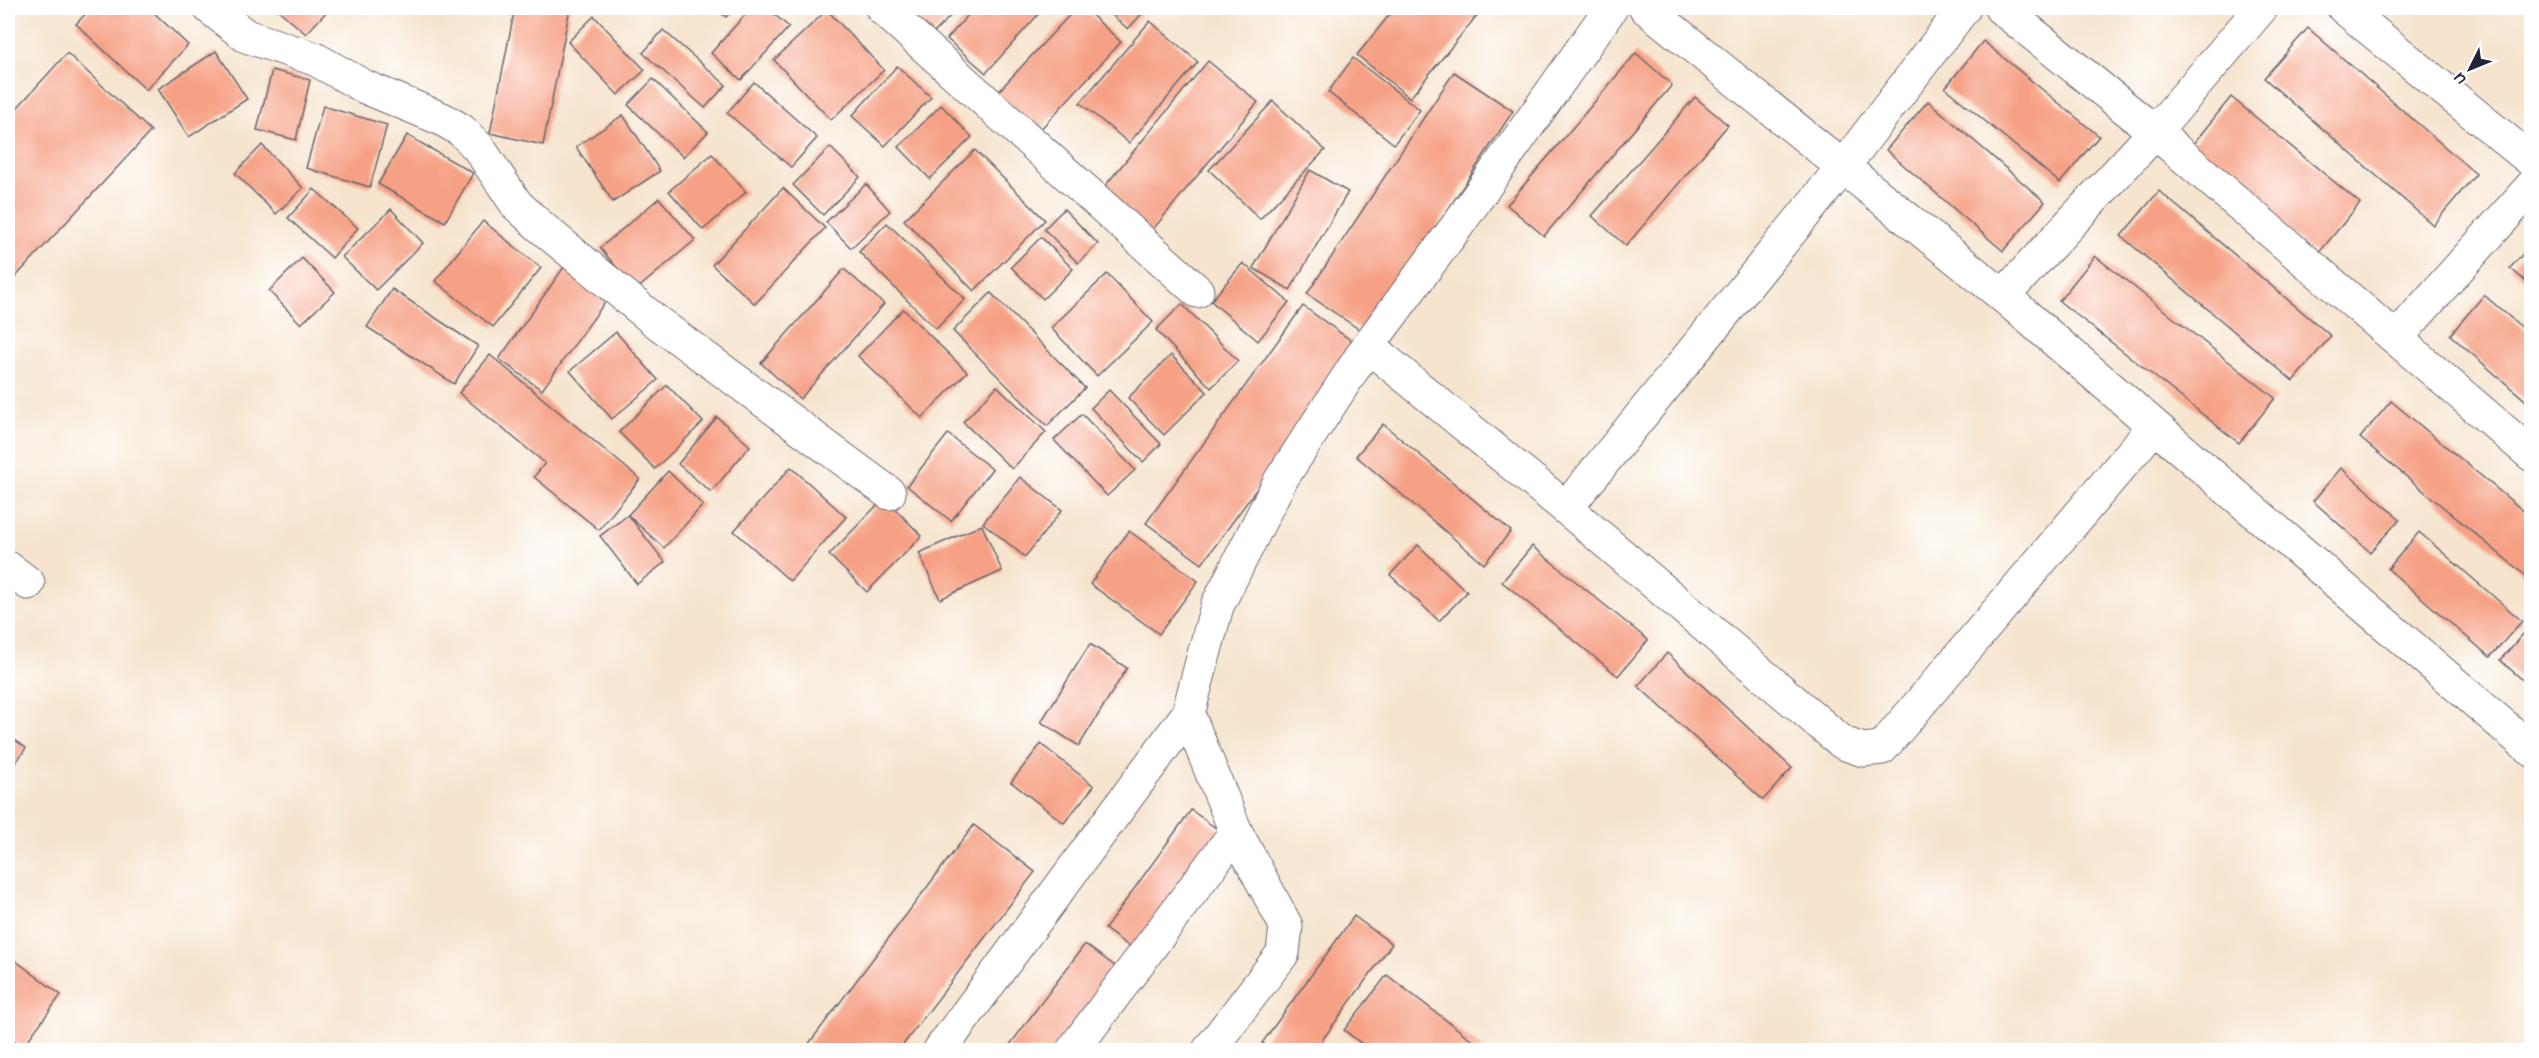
<svg xmlns="http://www.w3.org/2000/svg" width="2539" height="1058" viewBox="0 0 2539 1058" font-family="'Architects Daughter',sans-serif">
<style>
.building{fill:#f6a185}
.lines{fill:none;stroke-linecap:round;stroke-linejoin:round}
.minor-casing{stroke:#6c666e;stroke-width:35}
.minor{stroke:#fff;stroke-width:33}
</style>
<rect width="100%" height="100%" fill="#fff"/>
<filter id="ink" filterUnits="userSpaceOnUse"><feTurbulence type="fractalNoise" baseFrequency=".0167" numOctaves="2"/><feDisplacementMap in="SourceGraphic" scale="12" xChannelSelector="R" yChannelSelector="G"/><feConvolveMatrix kernelMatrix="1 2 1 2 8 2 1 2 1" color-interpolation-filters="sRGB"/></filter>
<filter id="wash" filterUnits="userSpaceOnUse"><feTurbulence type="fractalNoise" baseFrequency=".008" numOctaves="4" result="noise"/><feDisplacementMap in="SourceGraphic" scale="24" xChannelSelector="R" yChannelSelector="G"/><feGaussianBlur stdDeviation="1.35" result="paint"/><feColorMatrix in="noise" values="0 0 0 0 0 0 0 0 0 0 0 0 0 0 0 0 0 1.4 0 .05"/><feComposite in="paint" operator="in"/></filter>
<g filter="url(#wash)">
<rect width="100%" height="100%" fill="#f6e4ce"/>
<g id="blocks">
<g class="building">
<path d="M91 8H149L188 45 146 90 76 24Z"/>
<path d="M276 8H330L306 34Z"/>
<path d="M515 8H570L543 145 490 133Z"/>
<path d="M715 8H735L726 17Z"/>
<path d="M751 8H767L789 27 741 80 711 53Z"/>
<path d="M904 8H958L933 34Z"/>
<path d="M974 8H1044L986 73 947 39Z"/>
<path d="M1076 8H1084L1121 42 1038 132 996 94Z"/>
<path d="M1104 8H1147L1128 29Z"/>
<path d="M1395 8H1483L1410 98 1357 55Z"/>
<path d="M827 10 884 70 831 120 774 60Z"/>
<path d="M594 16 645 70 618 95 568 42Z"/>
<path d="M1150 21 1198 62 1129 143 1080 103Z"/>
<path d="M2308 28 2476 174 2433 225 2264 78Z"/>
<path d="M663 30 726 85 705 108 643 53Z"/>
<path d="M1983 41 2099 136 2060 183 1945 88Z"/>
<path d="M216 51 247 99 189 137 158 89Z"/>
<path d="M67 53 151 131 8 285V118Z"/>
<path d="M1636 53 1672 85 1544 236 1507 205Z"/>
<path d="M1353 58 1420 110 1394 144 1328 92Z"/>
<path d="M1208 61 1258 102 1150 233 1100 192Z"/>
<path d="M897 66 931 97 885 146 852 116Z"/>
<path d="M272 70 310 80 296 140 257 130Z"/>
<path d="M1454 72 1513 111 1366 334 1307 294Z"/>
<path d="M653 79 708 132 683 157 628 105Z"/>
<path d="M754 82 817 138 791 167 727 113Z"/>
<path d="M1695 97 1728 125 1626 246 1592 216Z"/>
<path d="M2231 97 2360 203 2317 255 2189 149Z"/>
<path d="M1273 101 1325 150 1260 219 1209 170Z"/>
<path d="M1928 101 2045 202 2003 251 1886 150Z"/>
<path d="M941 105 972 137 930 179 899 147Z"/>
<path d="M323 106 387 125 370 187 306 168Z"/>
<path d="M623 115 660 171 613 202 576 147Z"/>
<path d="M407 135 473 173 445 222 378 184Z"/>
<path d="M262 145 303 188 276 214 235 173Z"/>
<path d="M830 147 860 177 823 215 793 185Z"/>
<path d="M975 150 1045 220 974 291 904 220Z"/>
<path d="M712 154 746 192 703 230 669 191Z"/>
<path d="M1310 170 1348 192 1290 290 1253 268Z"/>
<path d="M866 184 890 211 851 248 826 222Z"/>
<path d="M783 188 825 228 755 304 712 265Z"/>
<path d="M314 189 358 228 332 258 288 218Z"/>
<path d="M2159 191 2331 336 2293 381 2121 236Z"/>
<path d="M659 198 695 240 636 290 600 248Z"/>
<path d="M391 209 423 243 376 290 342 257Z"/>
<path d="M1064 209 1098 244 1078 263 1044 229Z"/>
<path d="M483 221 541 268 493 327 435 281Z"/>
<path d="M887 223 965 299 936 329 859 252Z"/>
<path d="M1041 237 1073 269 1043 299 1011 267Z"/>
<path d="M2532 244V287L2510 268Z"/>
<path d="M2095 256 2275 398 2239 443 2059 301Z"/>
<path d="M302 258 335 292 301 324 269 291Z"/>
<path d="M1243 263 1289 302 1258 341 1211 301Z"/>
<path d="M564 267 608 298 542 390 499 359Z"/>
<path d="M844 269 884 304 800 399 761 363Z"/>
<path d="M1107 274 1153 322 1097 376 1051 328Z"/>
<path d="M392 289 478 346 454 384 367 327Z"/>
<path d="M991 293 1085 388 1047 426 953 331Z"/>
<path d="M2484 295 2532 336V406L2450 335Z"/>
<path d="M1182 304 1238 361 1211 388 1156 330Z"/>
<path d="M1303 306 1360 347 1202 564 1146 523Z"/>
<path d="M903 309 967 372 922 418 858 356Z"/>
<path d="M616 332 658 380 612 419 570 371Z"/>
<path d="M490 355 640 479 599 530 534 477 545 463 459 393Z"/>
<path d="M1171 355 1207 392 1164 435 1128 398Z"/>
<path d="M667 385 703 422 655 469 619 432Z"/>
<path d="M997 386 1046 432 1012 469 963 422Z"/>
<path d="M1109 390 1161 444 1143 462 1091 408Z"/>
<path d="M2391 401 2532 518V581L2360 438Z"/>
<path d="M1082 414 1135 470 1107 496 1054 440Z"/>
<path d="M717 417 750 446 711 492 678 464Z"/>
<path d="M1383 424 1511 531 1484 564 1356 456Z"/>
<path d="M948 434 992 469 951 521 907 486Z"/>
<path d="M791 467 846 517 790 581 734 531Z"/>
<path d="M2341 468 2400 519 2370 552 2313 501Z"/>
<path d="M668 471 703 505 664 548 628 515Z"/>
<path d="M1020 477 1062 510 1025 557 983 523Z"/>
<path d="M884 498 922 536 867 592 829 555Z"/>
<path d="M628 515 665 562 637 584 600 536Z"/>
<path d="M982 525 1002 571 940 599 919 553Z"/>
<path d="M1129 531 1198 581 1159 634 1090 584Z"/>
<path d="M2419 532 2522 621 2490 657 2388 569Z"/>
<path d="M1418 545 1467 592 1439 621 1390 575Z"/>
<path d="M1532 546 1648 640 1618 676 1502 582Z"/>
<path d="M2532 624V688L2500 660Z"/>
<path d="M1090 644 1127 668 1079 746 1041 722Z"/>
<path d="M1667 653 1792 768 1763 800 1638 686Z"/>
<path d="M8 735 26 748 8 774Z"/>
<path d="M1041 744 1094 786 1064 823 1011 782Z"/>
<path d="M1191 810 1224 834 1138 953 1105 929Z"/>
<path d="M974 825 1035 872 899 1050H804Z"/>
<path d="M1354 916 1392 944 1315 1050H1273L1262 1043Z"/>
<path d="M1085 944 1124 973 1066 1050H1006Z"/>
<path d="M8 955 61 995 23 1047 8 1036Z"/>
<path d="M1387 975 1485 1050H1370L1344 1030Z"/>
</g>
</g>
</g>
<g filter="url(#ink)">
<use href="#blocks" fill-opacity="0" stroke="#6c666e" stroke-width="1.5"/>
<g class="lines">
<g class="minor-casing">
<g id="minor">
<path d="M210 8 246 36 315 59 365 87 442 119 461 130 478 147 517 205 541 227 654 320 889 493"/>
<path d="M882 8 1197 291"/>
<path d="M1646 8 2003 296 2532 750"/>
<path d="M2001 8 2155 132 2532 455"/>
<path d="M2344 8 2532 161"/>
<path d="M2003 296 2155 132 2261 8"/>
<path d="M2396 338 2532 186"/>
<path d="M1368 346 1566 508 1843 743 1863 750 1882 748 2154 427"/>
<path d="M1566 508 1843 167 1964 8"/>
<path d="M8 568 28 583"/>
<path d="M1188 714 1236 832 1286 926 1283 953 1209 1050"/>
<path d="M940 1050 1188 714 1217 606 1280 481 1368 346 1457 226 1611 8"/>
<path d="M1073 1050 1236 832"/>
</g>
</g>
<use href="#minor" class="minor"/>
</g>
</g>
<rect width="2539" height="1058" fill="none" stroke="#fff" stroke-width="30"/>
<g transform="translate(2470 69) rotate(227)" stroke="#ffffff" stroke-width="4.5" paint-order="stroke">
<path d="M0-4.5L10 22L0 15L-10 22Z" fill="#22223b"/>
<text y="-9" font-size="16" font-weight="bold" text-anchor="middle" fill="#22223b">U</text>
</g>
</svg>
